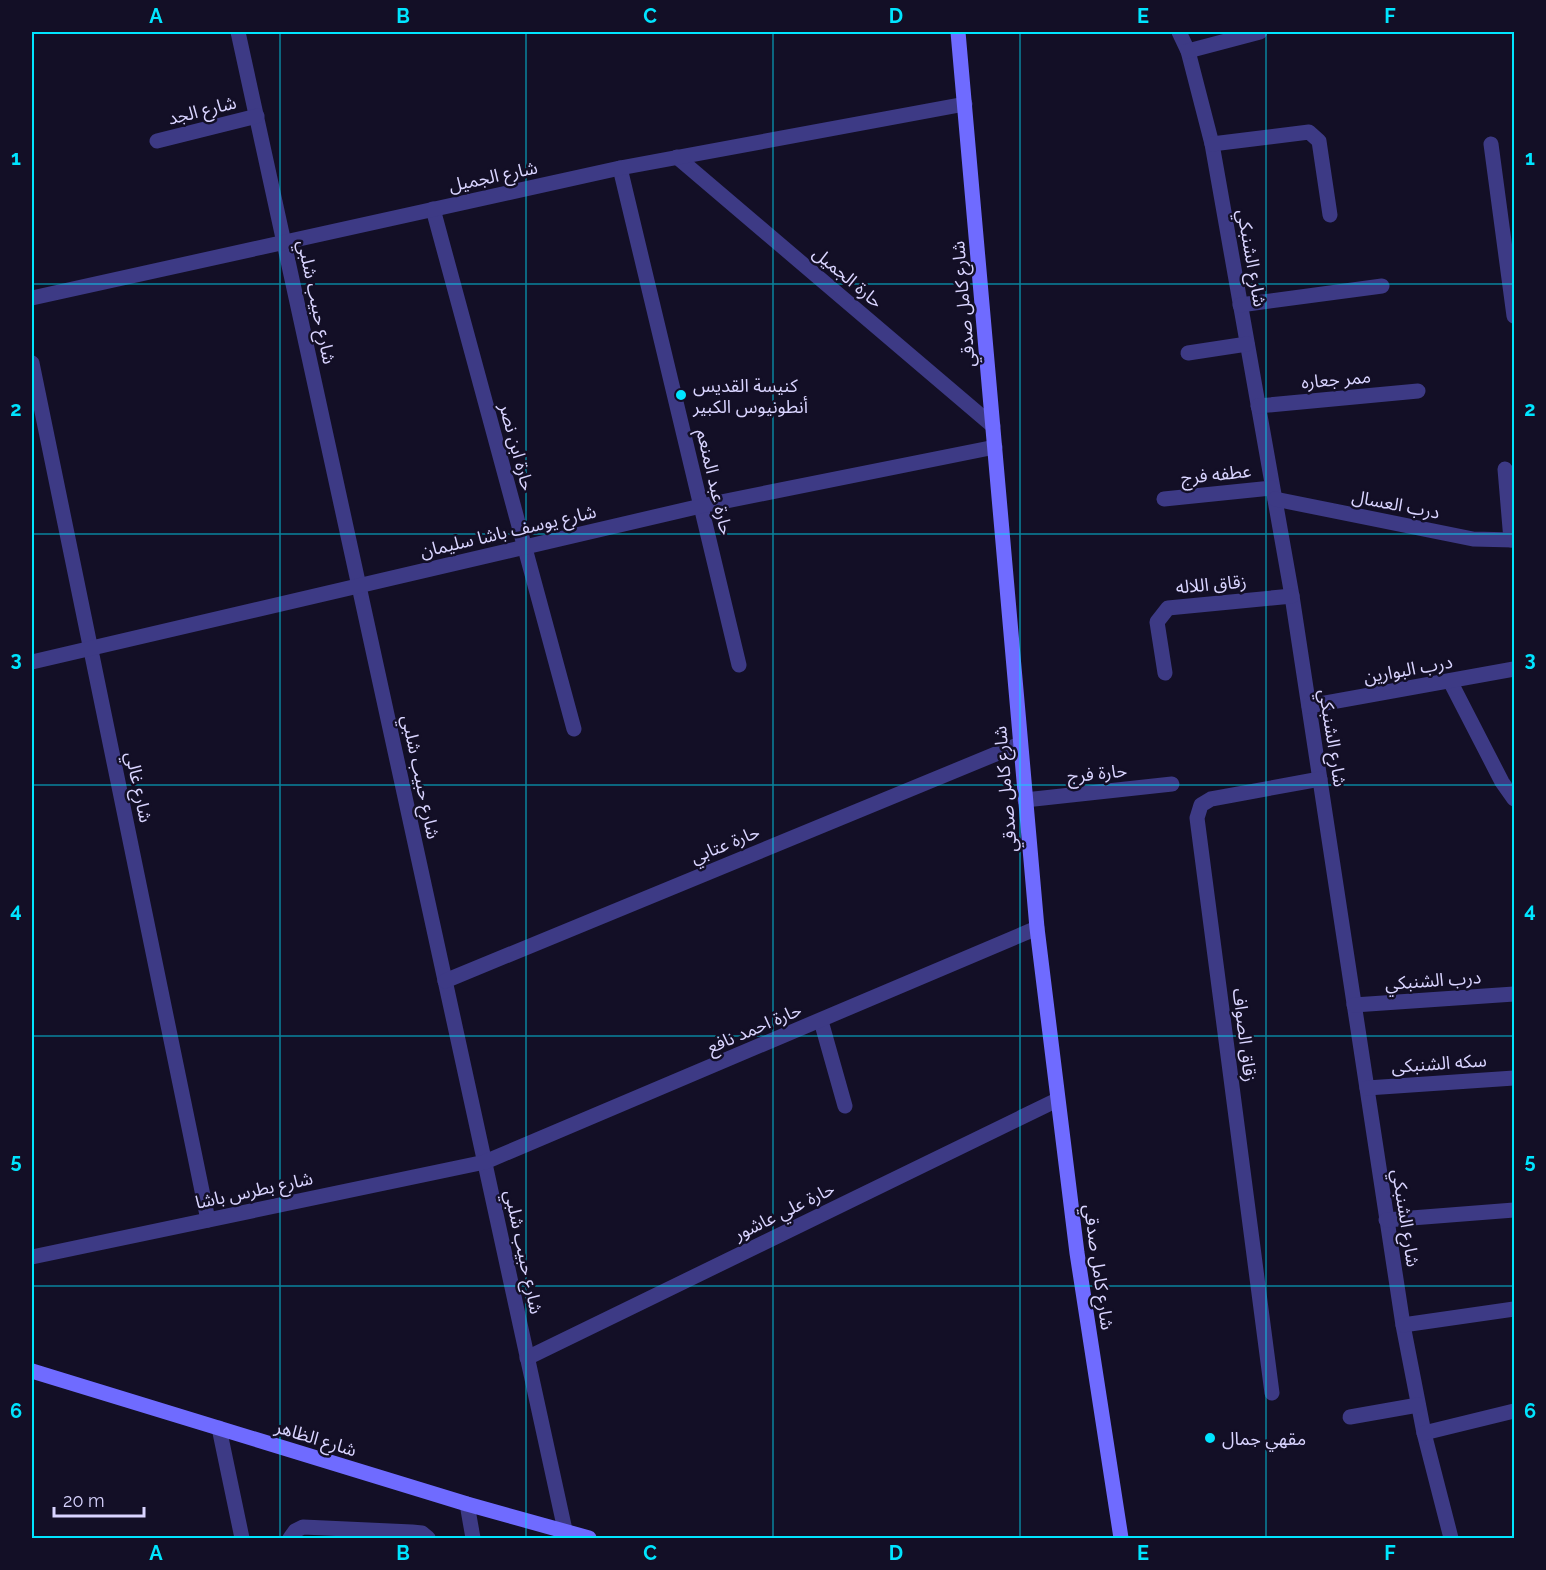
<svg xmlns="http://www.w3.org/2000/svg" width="1546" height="1570" viewBox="0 0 1546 1570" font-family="Raleway,'Noto Sans Arabic',sans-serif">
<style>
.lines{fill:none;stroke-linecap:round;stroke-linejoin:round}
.lane{stroke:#3d3a85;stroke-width:15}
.street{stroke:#3d3a85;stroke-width:15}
.secondary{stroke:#6f6bff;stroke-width:15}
.grid{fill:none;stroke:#00e5ff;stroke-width:1.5;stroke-opacity:0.55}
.poi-dot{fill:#00e5ff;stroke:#130f26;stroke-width:2}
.labels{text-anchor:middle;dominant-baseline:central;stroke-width:5;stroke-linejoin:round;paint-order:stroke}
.street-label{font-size:18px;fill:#d9d4ff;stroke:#130f26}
.poi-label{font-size:18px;fill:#d9d4ff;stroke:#130f26;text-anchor:start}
.neatline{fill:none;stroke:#00e5ff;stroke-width:2}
.grid-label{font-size:20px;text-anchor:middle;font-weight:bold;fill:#00e5ff}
</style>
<rect width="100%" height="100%" fill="#130f26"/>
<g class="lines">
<path class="lane" d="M290 1538 295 1531 303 1527 412 1532 422 1533 428 1538"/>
<g class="street">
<path d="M238 32 565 1530"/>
<path d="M1179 32 1188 51 1212 144 1292 596 1403 1325 1424 1433 1451 1538"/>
<path d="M1188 51 1260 32"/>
<path d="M157 141 257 116"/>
<path d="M1212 144 1309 132 1319 141 1330 215"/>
<path d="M1491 144 1514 316"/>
<path d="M677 157 993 426"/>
<path d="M620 168 739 665"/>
<path d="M433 209 574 729"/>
<path d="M32 298 620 168 965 104"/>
<path d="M1240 305 1382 286"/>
<path d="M1188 353 1247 344"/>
<path d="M32 363 208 1220"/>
<path d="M1258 406 1418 391"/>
<path d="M1505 469 1511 540"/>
<path d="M1164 499 1272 488"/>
<path d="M1275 499 1473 539 1514 540"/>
<path d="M32 662 701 506 995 447"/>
<path d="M1165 673 1157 622 1168 608 1292 596"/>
<path d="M1450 681 1502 782 1514 799"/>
<path d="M1309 706 1514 669"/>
<path d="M1025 800 1172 784"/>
<path d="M445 981 1020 744"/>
<path d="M1354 1005 1514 994"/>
<path d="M821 1021 845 1106"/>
<path d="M1367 1088 1514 1078"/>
<path d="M1386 1220 1514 1210"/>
<path d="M32 1257 485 1162 1037 928"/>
<path d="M1403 1325 1514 1309"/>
<path d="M527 1358 1057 1100"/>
<path d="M1272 1393 1197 818 1201 805 1211 799 1320 779"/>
<path d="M1350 1417 1418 1405"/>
<path d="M219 1428 242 1538"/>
<path d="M1424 1433 1514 1411"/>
<path d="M467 1504 473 1538"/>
</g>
<g class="secondary">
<path d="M958 32 1037 928 1077 1253 1121 1538"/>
<path d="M32 1371 467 1504 589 1538"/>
</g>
</g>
<path class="grid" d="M280 32V1538M526 32V1538M773 32V1538M1020 32V1538M1266 32V1538M32 284H1514M32 534H1514M32 785H1514M32 1036H1514M32 1286H1514"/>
<g class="poi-dot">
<circle cx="681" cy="395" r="6"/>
<circle cx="1210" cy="1438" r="6"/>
</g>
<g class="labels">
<g class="street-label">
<text transform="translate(202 110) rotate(-14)">شارع الجد</text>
<text transform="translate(493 176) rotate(-12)">شارع الجميل</text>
<text transform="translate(1252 258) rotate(80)">شارع الشنبكي</text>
<text transform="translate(848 277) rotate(40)">حارة الجميل</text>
<text transform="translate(317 302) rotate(78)">شارع حبيب شلبي</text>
<text transform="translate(963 304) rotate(-95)">شارع كامل صدقي</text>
<text transform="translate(1336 379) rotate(-5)">ممر جعاره</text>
<text transform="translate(517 447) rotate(75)">حارة ابن نصر</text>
<text transform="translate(1216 474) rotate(-6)">عطفه فرج</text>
<text transform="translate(715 482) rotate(77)">حارة عبد المنعم</text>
<text transform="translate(1396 504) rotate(11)">درب العسال</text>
<text transform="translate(508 531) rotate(-13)">شارع يوسف باشا سليمان</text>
<text transform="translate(1211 584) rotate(-5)">زقاق اللاله</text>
<text transform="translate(1408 669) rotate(-10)">درب البوارين</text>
<text transform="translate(1333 738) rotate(81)">شارع الشنبكي</text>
<text transform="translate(1097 773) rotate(-6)">حارة فرج</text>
<text transform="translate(421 777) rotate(78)">شارع حبيب شلبي</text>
<text transform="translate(139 787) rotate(78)">شارع غالي</text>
<text transform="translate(1005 789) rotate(-95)">شارع كامل صدقي</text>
<text transform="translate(725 844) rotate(-22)">حارة عتابي</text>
<text transform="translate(1433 980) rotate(-4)">درب الشنبكي</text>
<text transform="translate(754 1028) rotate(-23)">حارة احمد نافع</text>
<text transform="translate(1245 1035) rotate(83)">زقاق الصواف</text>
<text transform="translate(1439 1063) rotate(-4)">سكه الشنبكى</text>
<text transform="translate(254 1190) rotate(-12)">شارع بطرس باشا</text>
<text transform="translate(784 1211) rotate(-26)">حارة علي عاشور</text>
<text transform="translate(1406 1218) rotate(81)">شارع الشنبكي</text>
<text transform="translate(524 1252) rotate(78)">شارع حبيب شلبي</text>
<text transform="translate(1099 1267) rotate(82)">شارع كامل صدقي</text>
<text transform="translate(316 1438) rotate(17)">شارع الظاهر</text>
</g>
<g class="poi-label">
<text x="693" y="385">كنيسة القديس<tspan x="693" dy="21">أنطونيوس الكبير</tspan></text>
<text x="1222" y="1438">مقهي جمال</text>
</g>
</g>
<rect width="1546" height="1570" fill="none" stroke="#130f26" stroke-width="66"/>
<path d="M54 1507v9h90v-9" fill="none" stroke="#d9d4ff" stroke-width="3"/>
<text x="63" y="1507" font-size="18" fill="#d9d4ff" stroke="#130f26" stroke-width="4.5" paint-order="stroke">20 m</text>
<rect x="33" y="33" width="1480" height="1504" class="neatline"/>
<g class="grid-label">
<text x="156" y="23">A</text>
<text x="403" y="23">B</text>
<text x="650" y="23">C</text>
<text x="896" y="23">D</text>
<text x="1143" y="23">E</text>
<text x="1390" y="23">F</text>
<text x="16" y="165">1</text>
<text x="1530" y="165">1</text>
<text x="16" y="416">2</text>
<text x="1530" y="416">2</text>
<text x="16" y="666">3</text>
<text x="1530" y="666">3</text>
<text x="16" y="917">4</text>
<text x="1530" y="917">4</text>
<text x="16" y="1168">5</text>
<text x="1530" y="1168">5</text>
<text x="16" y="1418">6</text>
<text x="1530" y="1418">6</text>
<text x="156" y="1560">A</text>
<text x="403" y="1560">B</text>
<text x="650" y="1560">C</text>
<text x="896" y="1560">D</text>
<text x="1143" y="1560">E</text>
<text x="1390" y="1560">F</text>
</g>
</svg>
